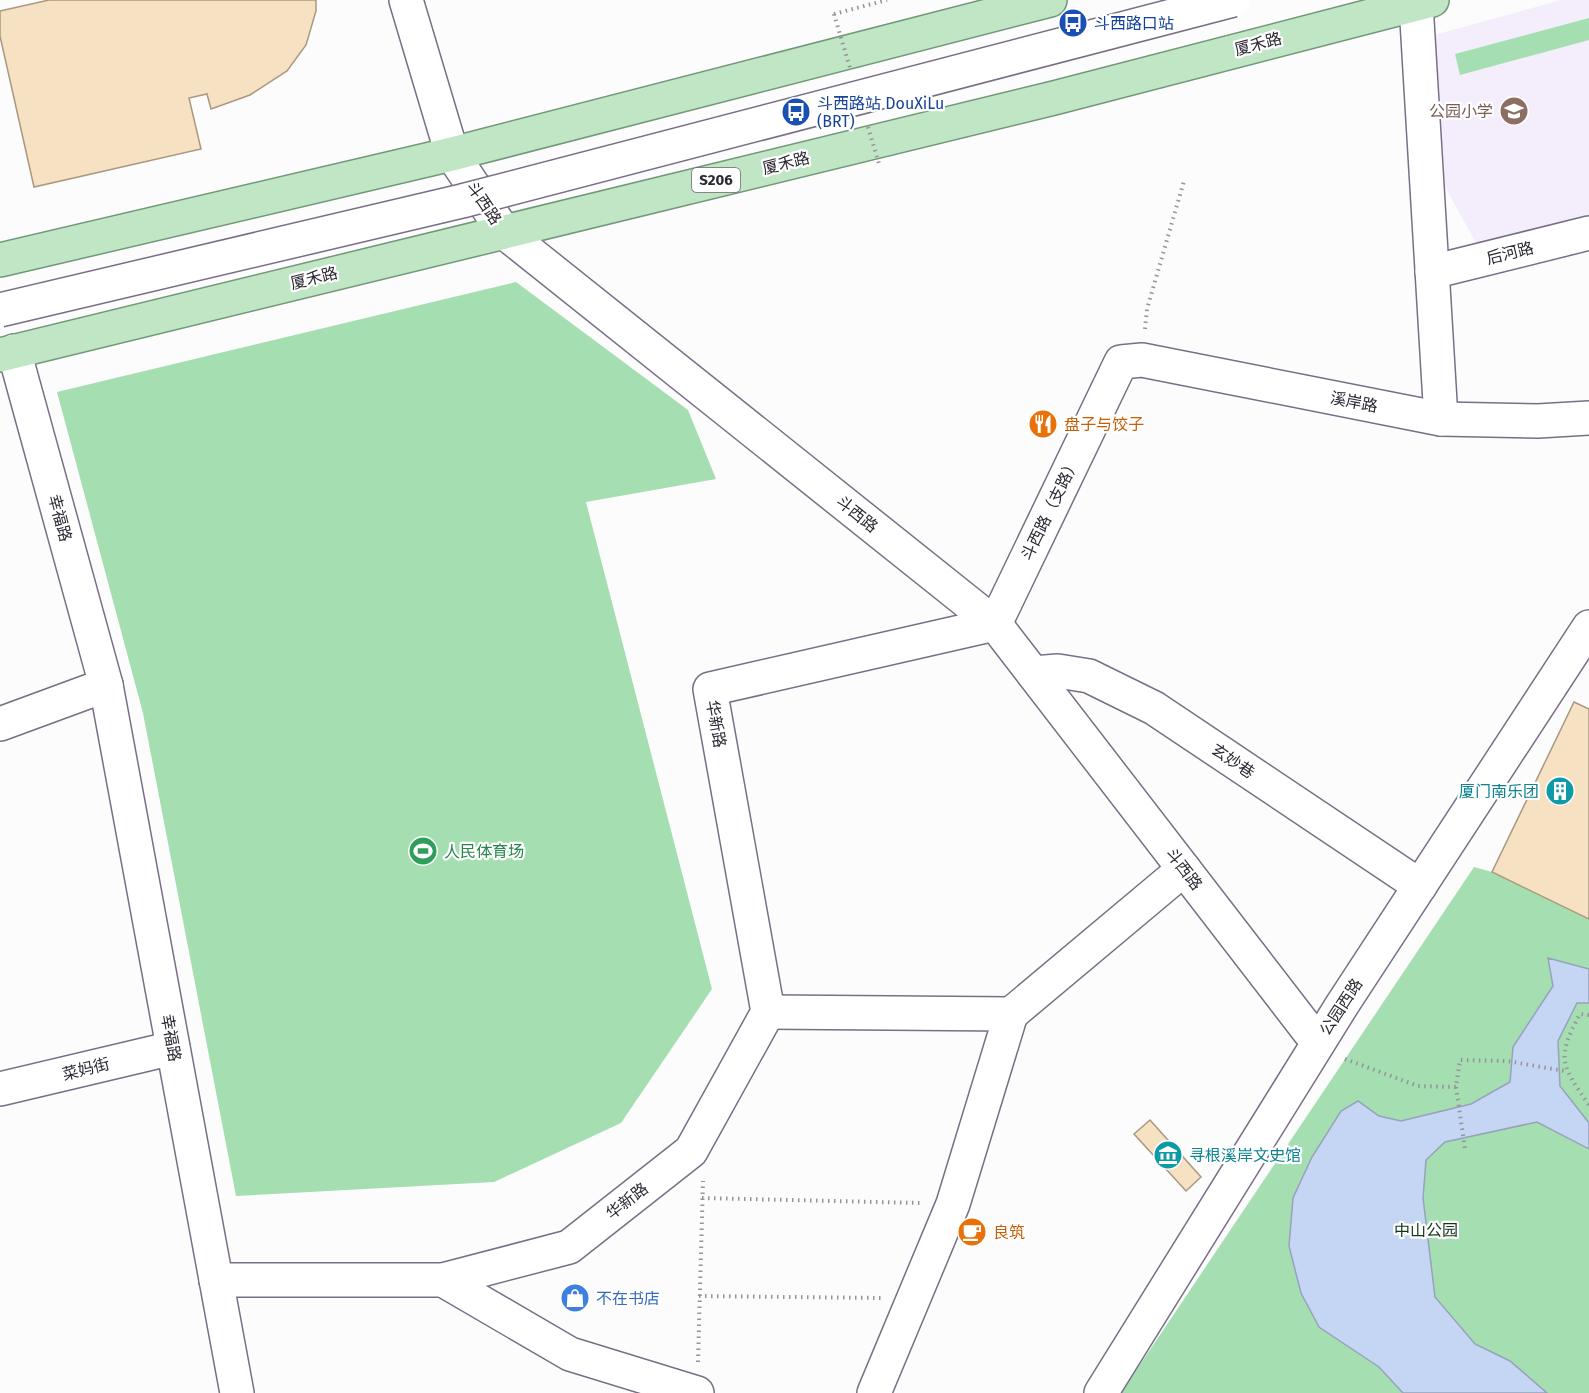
<svg xmlns="http://www.w3.org/2000/svg" width="1589" height="1393" viewBox="0 0 1589 1393" font-family="'Fira Sans','Noto Sans SC',sans-serif">
<style>
.built{fill:#f4eefc}
.green{fill:#a4deb1}
.water{fill:#c5d6f5;stroke:#97a2bb;stroke-width:1.5}
.building{fill:#f7e1c3;stroke:#aa9880;stroke-width:1.5}
.lines{fill:none;stroke-linecap:round;stroke-linejoin:round}
.minor-casing{stroke:#7a6e87;stroke-width:36}
.major-casing{stroke:#729879;stroke-width:36}
.path{stroke:#969399;stroke-width:4;stroke-dasharray:1.5 4.5;stroke-linecap:butt}
.minor{stroke:#fff;stroke-width:33}
.major{stroke:#c1e6c5;stroke-width:33}
.minor-bridge-casing{stroke:#7a6e87;stroke-width:36;stroke-linecap:butt}
.path-bridge{stroke:#969399;stroke-width:4;stroke-dasharray:1.5 4.5;stroke-linecap:butt}
.minor-bridge{stroke:#fff;stroke-width:33}
.labels{text-anchor:middle;dominant-baseline:central;stroke-width:4.5;stroke-linejoin:round;paint-order:stroke}
.shield{fill:#fff;stroke:#6c6870;stroke-width:1.5}
.shield-label{font-size:15px;font-weight:bold;fill:#2d2833}
.transit-label{font-size:16px;fill:#164399;stroke:#fff;text-anchor:start}
.street-label{font-size:16px;fill:#2d2833;stroke:#fff}
.education-label{font-size:16px;fill:#785e54;stroke:#fff;text-anchor:end}
.food-label{font-size:16px;fill:#c56008;stroke:#fff;text-anchor:start}
.culture-label{font-size:16px;fill:#0d838f;stroke:#fff;text-anchor:end}
.leisure-label{font-size:16px;fill:#27864d;stroke:#fff;text-anchor:start}
.park-label{font-size:16px;fill:#12341c;stroke:#fff}
.shop-label{font-size:16px;fill:#366cbe;stroke:#fff;text-anchor:start}
</style>
<rect width="100%" height="100%" fill="#fcfcfc"/>
<path class="built" d="M1561 0H1589V219L1477 245 1445 187 1434 35Z"/>
<g class="green">
<path d="M1589 18V40L1460 75 1455 54Z"/>
<path d="M516 282 688 410 716 479 586 502 712 989 621 1123 494 1182 236 1196 143 713 57 392Z"/>
<path d="M1474 867 1492 872 1589 919V1393H1121Z"/>
</g>
<path class="water" d="M1548 958 1589 969V1003H1577L1558 1041 1560 1086 1589 1123V1149L1537 1122 1445 1142 1426 1160 1423 1198 1435 1297 1475 1344 1510 1361 1547 1393H1403L1379 1367 1319 1327 1301 1293 1289 1246 1293 1198 1312 1157 1341 1111 1358 1101 1379 1116 1401 1121 1471 1104 1510 1082 1513 1047 1553 986Z"/>
<g class="building">
<path d="M49 0H316V11L306 45 287 71 250 95 211 109 207 94 189 98 201 149 34 187 0 36V11Z"/>
<path d="M1574 702 1589 709V919L1492 872Z"/>
<path d="M1150 1120 1201 1177 1186 1191 1134 1134Z"/>
</g>
<g class="lines">
<g class="minor-casing">
<g id="minor">
<path d="M406 0 452 154 504 232 995 624 1318 1043"/>
<path d="M1416 4 1441 419"/>
<path d="M1432 272 1589 233"/>
<path d="M14 351 106 685 237 1393"/>
<path d="M1033 673 1058 671 1089 676 1154 708 1420 886"/>
<path d="M0 724 106 685"/>
<path d="M768 1012 1011 1014 1184 869"/>
<path d="M0 1089 173 1048"/>
<path d="M216 1280H443L569 1247 691 1151 768 1012 710 689 995 624 1121 362 1142 360 1441 419 1538 421 1589 418"/>
<path d="M443 1280 570 1354 697 1393"/>
<path d="M874 1393 953 1204 1011 1014"/>
<path d="M1101 1393 1342 1005 1589 627"/>
</g>
</g>
<g class="major-casing">
<g id="major">
<path d="M0 260 452 154 1050 0"/>
<path d="M0 355 1054 98 1432 0"/>
</g>
</g>
<g class="path">
<path d="M834 14 887 0"/>
<path d="M1145 329 1147 309 1184 181"/>
<path d="M1589 1015 1580 1014C1556 1058 1561 1065 1589 1105"/>
<path d="M1345 1059 1418 1086 1456 1087 1460 1060 1507 1061 1565 1071"/>
<path d="M1456 1087 1465 1149"/>
<path d="M702 1198 920 1203"/>
<path d="M699 1296 882 1298"/>
<path d="M698 1362 703 1181"/>
</g>
<use href="#minor" class="minor"/>
<use href="#major" class="major"/>
<g class="minor-bridge-casing">
<path id="minor-bridge" d="M0 310 462 201 1233 0"/>
</g>
<g class="path-bridge">
<path d="M834 14 850 68"/>
<path d="M868 127 880 167"/>
</g>
<use href="#minor-bridge" class="minor-bridge"/>
</g>
<defs>
<g id="bus-disc" transform="scale(1.5)"><circle r="9.5" fill="#1a4fb4" stroke="#fff"/><path d="M-5-6H5V4H4V6H2V4H-2V6H-4V4H-5ZM-3.5-4V0h7V-4ZM-3.5 1.2v1.5H-2V1.2ZM2 1.2v1.5H3.5V1.2Z" fill="#fff"/></g>
<g id="school-disc" transform="scale(1.5)"><circle r="9.5" fill="#8d6e63" stroke="#fff"/><path d="M0-5L7-2L0 1L-7-2ZM-4 1L0 2.5L4 1V4Q0 6-4 4Z" fill="#fff"/></g>
<g id="restaurant-disc" transform="scale(1.5)"><circle r="9.5" fill="#e8710a" stroke="#fff"/><path d="M-5-6h1v4h1v-4h1v4h1v-4h1v5L-1.5 .5V6h-2V.5L-5-1ZM5-6V6H3V1.5H1.5Q1.5-4 5-6Z" fill="#fff"/></g>
<g id="building-disc" transform="scale(1.5)"><circle r="9.5" fill="#0f9aa8" stroke="#fff"/><path d="M-4-6H4V6H1V3H-1V6H-4ZM-2.5-4.3h1.7v1.8h-1.7ZM.8-4.3h1.7v1.8H.8ZM-2.5-1h1.7V.8h-1.7ZM.8-1h1.7V.8H.8Z" fill="#fff"/></g>
<g id="stadium-disc" transform="scale(1.5)"><circle r="9.5" fill="#2e9e5b" stroke="#fff"/><path d="M0-5a6.5 5 0 1 0 0 10a6.5 5 0 1 0 0-10ZM-3.5-1.8h7v3.6h-7Z" fill="#fff"/></g>
<g id="museum-disc" transform="scale(1.5)"><circle r="9.5" fill="#0f9aa8" stroke="#fff"/><path d="M0-6L6-3V-2H-6V-3ZM-5-1h2V3h-2ZM-1-1h2V3h-2ZM3-1h2V3H3ZM-6 4H6V6H-6Z" fill="#fff"/></g>
<g id="cafe-disc" transform="scale(1.5)"><circle r="9.5" fill="#e8710a" stroke="#fff"/><path d="M-5.5-4.5H6V0H3Q3 3.5 0 3.5H-2.5Q-5.5 3.5-5.5 0ZM3-3.2v2h1.7v-2ZM-6 4.5H4V6H-6Z" fill="#fff"/></g>
<g id="shop-disc" transform="scale(1.5)"><circle r="9.5" fill="#3f7fe0" stroke="#fff"/><path d="M-5-2.5h2.3a2.7 3.5 0 0 1 5.4 0H5L5.5 6h-11ZM-1.5-2.5h3a1.5 2.3 0 0 0-3 0Z" fill="#fff"/></g>
</defs>
<g fill-rule="evenodd">
<use href="#bus-disc" x="1073" y="23"/>
<use href="#school-disc" x="1514" y="111"/>
<use href="#bus-disc" x="796" y="112"/>
<use href="#restaurant-disc" x="1043" y="424"/>
<use href="#building-disc" x="1560" y="791"/>
<use href="#stadium-disc" x="423" y="851"/>
<use href="#museum-disc" x="1168" y="1155"/>
<use href="#cafe-disc" x="972" y="1232"/>
<use href="#shop-disc" x="575" y="1298"/>
</g>
<g class="labels">
<rect class="shield" x="692" y="168" width="48" height="24" rx="4.5"/>
<g class="shield-label">
<text x="716" y="180">S206</text>
</g>
<g class="transit-label">
<text x="1094" y="23">斗西路口站</text>
<text x="817" y="103">斗西路站 DouXiLu<tspan x="817" dy="18">(BRT)</tspan></text>
</g>
<g class="street-label">
<text transform="translate(1258 44) rotate(-15)">厦禾路</text>
<text transform="translate(786 163) rotate(-14)">厦禾路</text>
<text transform="translate(484 203) rotate(56)">斗西路</text>
<text transform="translate(1510 253) rotate(-14)">后河路</text>
<text transform="translate(314 278) rotate(-14)">厦禾路</text>
<text transform="translate(1354 402) rotate(11)">溪岸路</text>
<text transform="translate(1050 509) rotate(-64)">斗西路（支路）</text>
<text transform="translate(857 514) rotate(39)">斗西路</text>
<text transform="translate(60 518) rotate(75)">幸福路</text>
<text transform="translate(716 724) rotate(80)">华新路</text>
<text transform="translate(1233 761) rotate(34)">玄妙巷</text>
<text transform="translate(1184 869) rotate(52)">斗西路</text>
<text transform="translate(1341 1007) rotate(-57)">公园西路</text>
<text transform="translate(171 1038) rotate(80)">幸福路</text>
<text transform="translate(86 1069) rotate(-14)">菜妈街</text>
<text transform="translate(627 1201) rotate(-38)">华新路</text>
</g>
<g class="education-label">
<text x="1493" y="111">公园小学</text>
</g>
<g class="food-label">
<text x="1064" y="424">盘子与饺子</text>
<text x="993" y="1232">良筑</text>
</g>
<g class="culture-label">
<text x="1539" y="791">厦门南乐团</text>
<text x="1189" y="1155" text-anchor="start">寻根溪岸文史馆</text>
</g>
<g class="leisure-label">
<text x="444" y="851">人民体育场</text>
</g>
<g class="park-label">
<text x="1426" y="1230">中山公园</text>
</g>
<g class="shop-label">
<text x="596" y="1298">不在书店</text>
</g>
</g>
</svg>
